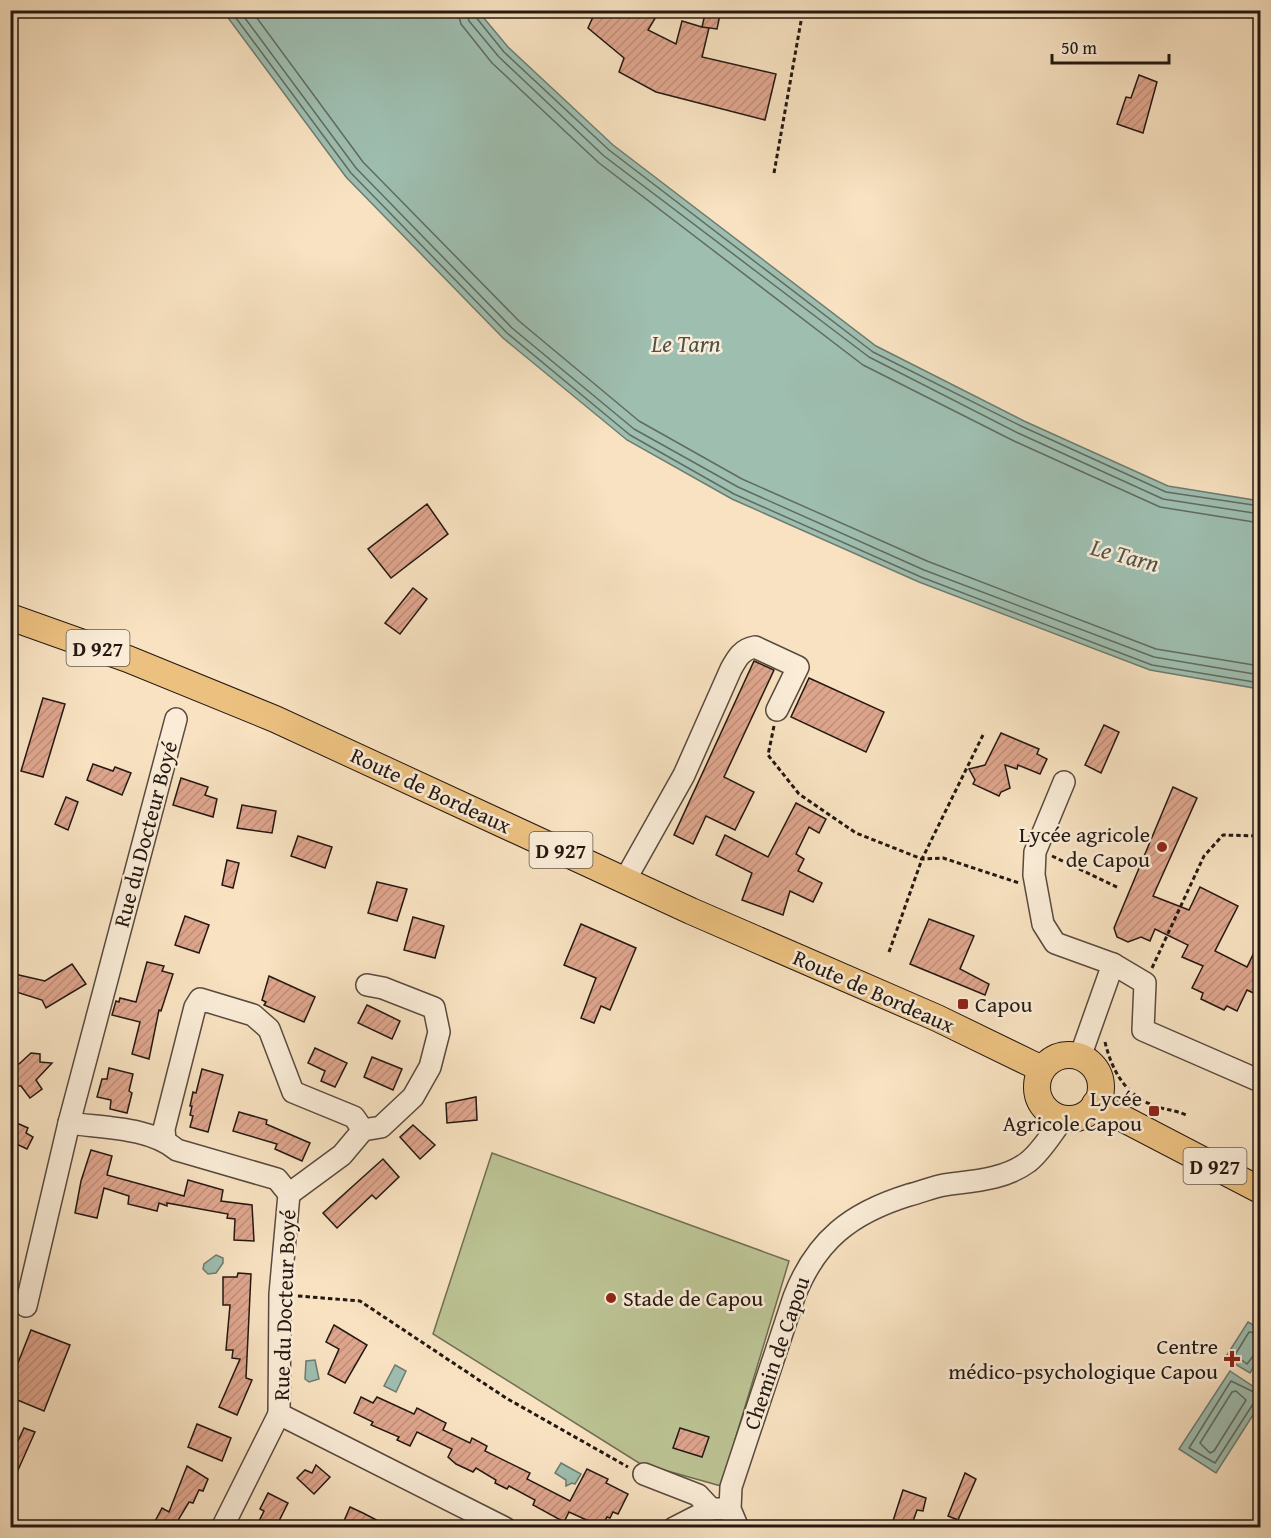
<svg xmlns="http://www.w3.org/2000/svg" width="1271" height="1538" viewBox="0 0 1271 1538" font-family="'Gentium Book Plus',serif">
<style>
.pitch{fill:#bcc394;stroke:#706e53;stroke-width:1.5}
.water{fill:#9ebeb0;stroke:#6d7c71;stroke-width:1.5}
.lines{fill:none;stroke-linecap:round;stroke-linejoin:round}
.shore{stroke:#616b61;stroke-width:1.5}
.building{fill:url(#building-hatch);stroke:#241812;stroke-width:1.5}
.minor-casing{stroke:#594a3e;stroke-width:24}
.major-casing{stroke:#241812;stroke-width:28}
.path{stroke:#241812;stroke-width:3;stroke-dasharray:4.5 3;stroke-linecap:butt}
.minor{stroke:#faecd7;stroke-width:21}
.major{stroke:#ecc180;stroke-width:26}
.poi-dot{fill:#8f2418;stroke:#faecd7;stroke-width:2}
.labels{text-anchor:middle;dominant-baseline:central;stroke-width:5;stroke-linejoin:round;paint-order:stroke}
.shield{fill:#faecd7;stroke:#64584d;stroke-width:1.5}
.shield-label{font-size:21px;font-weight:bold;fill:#241812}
.street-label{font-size:22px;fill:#241812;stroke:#faecd7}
.poi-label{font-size:22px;fill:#241812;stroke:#faecd7;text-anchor:end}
.water-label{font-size:24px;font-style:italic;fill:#4f5249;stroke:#faecd7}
</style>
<defs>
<pattern id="building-hatch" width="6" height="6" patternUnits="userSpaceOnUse" patternTransform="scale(1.5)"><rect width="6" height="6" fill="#dfa68e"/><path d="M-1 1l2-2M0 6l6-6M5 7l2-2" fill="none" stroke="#bf8e79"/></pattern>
</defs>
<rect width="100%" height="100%" fill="#f8e2c1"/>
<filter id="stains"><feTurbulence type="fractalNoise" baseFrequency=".00333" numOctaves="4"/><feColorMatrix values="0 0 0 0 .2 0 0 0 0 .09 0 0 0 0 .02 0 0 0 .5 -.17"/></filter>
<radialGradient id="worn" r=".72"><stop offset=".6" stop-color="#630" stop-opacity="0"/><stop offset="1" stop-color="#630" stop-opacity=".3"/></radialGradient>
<path class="pitch" d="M492 1153 789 1261 721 1486 639 1463 433 1334Z"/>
<g class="water">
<path d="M223 11H478L508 47 613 145 876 346 1024 421 1168 486 1260 501V689L1150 670 919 582 732 499 627 440 503 338 346 177Z"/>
<path d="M216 1255 223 1258V1263L216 1273 208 1274 203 1269 204 1264Z"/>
<path d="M1248 1322 1260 1329V1356L1250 1373 1225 1358Z"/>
<path d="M315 1360 319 1379 309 1382 305 1379 306 1361Z"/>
<path d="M395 1365 406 1371 396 1392 384 1386Z"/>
<path d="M1230 1371 1260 1391V1404L1216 1473 1179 1449Z"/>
<path d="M561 1463 581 1474 575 1484 572 1483 566 1486V1480L555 1473Z"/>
</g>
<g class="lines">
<g class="shore">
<path d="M230 10 351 173 507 333 630 435 734 494 921 577 1152 665 1260 683"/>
<path d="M239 10 356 168 512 328 634 429 738 487 924 570 1154 657 1260 675"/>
<path d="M251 10 363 162 519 321 639 421 742 479 927 561 1156 649 1260 666"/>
<path d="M457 10 461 24 492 63 599 163 863 365 1014 441 1160 507 1260 523"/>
<path d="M466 10 469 21 499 57 604 156 869 357 1018 433 1163 499 1260 514"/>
<path d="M474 10 475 16 504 52 609 150 873 352 1021 426 1166 492 1260 506"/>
<path d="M1260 1334 1249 1332 1235 1355 1247 1364 1254 1355 1260 1354"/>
<path d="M1236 1391 1246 1400 1214 1451 1210 1453 1200 1443 1232 1392Z"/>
<path d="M1260 1395 1231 1381 1189 1448 1215 1463 1253 1404 1260 1401"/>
</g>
</g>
<g class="building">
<path d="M596 10H660L648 30 676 44 682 21 702 27 706 10H721L717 29 702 27 709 28 702 57 776 74 765 120 656 92 619 72 624 58 588 28Z"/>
<path d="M1139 75 1157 82 1143 133 1117 124 1126 97 1131 98Z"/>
<path d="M427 504 448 534 391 578 368 549Z"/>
<path d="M413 588 427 599 400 634 385 623Z"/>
<path d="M754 661 774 670 724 777 754 792 735 830 706 816 693 844 674 835Z"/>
<path d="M809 678 884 712 866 752 791 717Z"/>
<path d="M43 698 65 704 43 777 21 771Z"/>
<path d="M1104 725 1119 732 1101 773 1085 765Z"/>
<path d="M1001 733 1039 749 1037 754 1047 759 1040 774 1018 765 1017 769 1005 765 1010 788 1001 792 999 796 973 784 975 780 969 769 985 765Z"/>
<path d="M93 764 113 771 115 767 131 773 122 795 87 780Z"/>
<path d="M181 778 208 787 205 795 217 799 213 817 173 805Z"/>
<path d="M1173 787 1197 798 1153 896 1189 910 1200 887 1238 906 1215 951 1247 967 1260 940V996L1247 990 1237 1011 1227 1006 1224 1010 1201 999 1203 993 1192 988 1203 966 1182 957 1188 945 1155 929 1150 941 1141 937 1128 942 1117 937 1114 928Z"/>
<path d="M66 797 78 802 68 830 55 824Z"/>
<path d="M796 803 826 819 819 833 809 827 796 854 804 859 798 871 822 883 813 902 790 891 783 915 742 900 752 873 716 855 725 835 768 857Z"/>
<path d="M242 805 276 811 272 833 237 828Z"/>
<path d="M298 836 332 847 325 868 291 856Z"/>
<path d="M227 860 239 863 233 888 222 885Z"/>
<path d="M377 882 407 889 397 921 368 913Z"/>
<path d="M185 916 209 925 199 953 175 945Z"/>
<path d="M413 917 444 926 435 958 404 950Z"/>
<path d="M929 919 974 936 960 969 989 984 985 995 910 964Z"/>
<path d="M581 924 636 948 610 1010 601 1006 594 1023 581 1018 596 978 564 965Z"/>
<path d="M147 962 164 966 162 971 173 974 161 1011 159 1010 149 1059 132 1054 140 1022 112 1015 116 1001 119 1002 120 998 136 1002Z"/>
<path d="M72 964 86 984 46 1008 42 1000 10 990V973L45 981Z"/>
<path d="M269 976 315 997 304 1022 264 1005 266 1002 262 1000Z"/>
<path d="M367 1005 400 1021 392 1039 358 1023Z"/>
<path d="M315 1048 347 1063 335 1087 321 1081 325 1071 308 1063Z"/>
<path d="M31 1053 40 1054V1062L52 1063 36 1080 42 1089 30 1098 21 1086 10 1085V1063L19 1064Z"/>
<path d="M372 1057 402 1069 393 1090 364 1077Z"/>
<path d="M109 1068 133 1074 129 1091 132 1093 127 1113 110 1109 111 1100 97 1097 102 1079H107Z"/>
<path d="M202 1069 223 1075 208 1132 190 1127 193 1116 190 1115 192 1106H190L193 1092 196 1093Z"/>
<path d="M476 1097 477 1120 447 1123 446 1103Z"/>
<path d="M239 1112 267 1120 266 1124 310 1143 302 1161 275 1149 277 1144 233 1131Z"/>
<path d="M10 1120 28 1128 26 1133 33 1137 27 1149 10 1141Z"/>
<path d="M413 1125 435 1145 420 1159 400 1137Z"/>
<path d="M91 1150 112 1156 107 1175 184 1196 188 1180 223 1190 221 1201 252 1205 254 1241 234 1240 235 1219 227 1218 228 1214 167 1203V1206L159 1203 157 1211 128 1204 129 1196 104 1188 97 1218 75 1213 81 1181Z"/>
<path d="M383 1159 399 1177 376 1199 372 1195 337 1228 323 1213Z"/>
<path d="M238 1273 251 1274 246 1378 252 1380 237 1415 219 1407 240 1359 232 1358 233 1350H226L230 1305H223V1277H237Z"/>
<path d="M334 1325 367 1345 345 1383 328 1374 339 1349 326 1342Z"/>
<path d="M31 1330 70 1345 44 1411 10 1397V1383Z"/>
<path d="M361 1397 373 1403 377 1397 414 1414 417 1408 446 1423 443 1430 470 1443 472 1438 487 1446 485 1451 530 1473 527 1479 570 1501 587 1469 608 1479 606 1483 628 1494 618 1514 613 1512 610 1518 607 1517 602 1527 569 1512 564 1522 533 1505 535 1500 509 1486 507 1489 495 1483 496 1480 476 1468 473 1472 456 1464 448 1457 452 1449 417 1432 410 1446 397 1440 399 1437 371 1425 373 1422 354 1413Z"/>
<path d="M197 1424 231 1438 222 1461 188 1447Z"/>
<path d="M24 1428 35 1432 10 1488V1458Z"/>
<path d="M680 1428 709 1437 702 1457 673 1448Z"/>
<path d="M316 1465 330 1477 314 1494 297 1478 305 1470 312 1473Z"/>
<path d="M187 1466 208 1479 203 1491 199 1490 193 1503 189 1502 174 1527H152L162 1508 169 1512Z"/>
<path d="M965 1473 976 1479 958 1520 948 1516Z"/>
<path d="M903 1490 926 1498 923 1511 917 1510 911 1527H891Z"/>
<path d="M268 1493 288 1503 276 1527H256L264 1511 260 1509Z"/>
<path d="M350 1507 363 1513 390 1527H351L344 1521Z"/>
</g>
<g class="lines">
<g class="minor-casing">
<g id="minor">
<path d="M1064 782 1035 852 1034 875 1043 924 1055 943 1113 964 1145 983 1143 1030 1260 1081"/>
<path d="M625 880 684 775 731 669C737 658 742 649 755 647L798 667 777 710"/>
<path d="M1080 1057 1113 964"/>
<path d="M69 1123C103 1128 150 1127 177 1150L277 1179 289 1194 280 1294 279 1414 505 1528"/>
<path d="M363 1130 381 1127 413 1097 430 1067 439 1032 434 1008 383 988 367 985"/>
<path d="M165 1141 164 1129 195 1007 200 999 253 1015 269 1029 293 1092 354 1117 363 1130 342 1155 289 1194"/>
<path d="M26 1306 69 1123 176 719"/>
<path d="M644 1474 698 1495 711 1509"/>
<path d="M222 1528 279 1414"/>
<path d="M674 1528 711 1509H723"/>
<path d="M738 1528 730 1509 731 1487 794 1297C816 1240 851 1213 909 1195 921 1192 933 1187 944 1185 972 1181 1004 1180 1028 1162 1042 1151 1052 1133 1063 1119"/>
</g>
</g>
<g class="major-casing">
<g id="major">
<path d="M10 617 128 659 275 719 691 911 937 1018 1042 1069"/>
<circle cx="1069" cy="1087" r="32"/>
<path d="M1095 1104 1260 1190"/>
</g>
</g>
<g class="path">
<path d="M774 173 803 10"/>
<path d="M774 726 768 755 799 794 856 833 922 859 943 858 1019 883"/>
<path d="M1052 856 1119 888"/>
<path d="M889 952 922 859 983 735"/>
<path d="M1152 968 1204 856 1223 835 1260 836"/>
<path d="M1105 1042C1112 1071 1126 1096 1155 1106 1166 1110 1175 1110 1186 1115"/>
<path d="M298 1296 360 1301 506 1398 628 1467"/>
</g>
<use href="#minor" class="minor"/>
<use href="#major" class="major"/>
</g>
<g class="poi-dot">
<circle cx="1162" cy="847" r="6"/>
<rect x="957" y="998" width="12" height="12" rx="3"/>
<rect x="1148" y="1105" width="12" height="12" rx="3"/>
<circle cx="611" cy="1298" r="6"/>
<path d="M1229 1350h6v6h6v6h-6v6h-6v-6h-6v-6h6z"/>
</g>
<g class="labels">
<g class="shield">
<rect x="66.5" y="630" width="63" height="36" rx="4.5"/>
<rect x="529.5" y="832" width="63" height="36" rx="4.5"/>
<rect x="1183.5" y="1148" width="63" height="36" rx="4.5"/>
</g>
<g class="shield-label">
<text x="98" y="648">D 927</text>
<text x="561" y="850">D 927</text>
<text x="1215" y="1166">D 927</text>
</g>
<g class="street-label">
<text transform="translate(431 790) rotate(25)">Route de Bordeaux</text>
<text transform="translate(145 834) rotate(-75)">Rue du Docteur Boyé</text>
<text transform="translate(874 991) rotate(24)">Route de Bordeaux</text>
<text transform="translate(284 1305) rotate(-88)">Rue du Docteur Boyé</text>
<text transform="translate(776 1353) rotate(-71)">Chemin de Capou</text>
</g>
<g class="poi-label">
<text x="1150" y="834">Lycée agricole<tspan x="1150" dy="25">de Capou</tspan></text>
<text x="975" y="1004" text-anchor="start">Capou</text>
<text x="1142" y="1098">Lycée<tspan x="1142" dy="25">Agricole Capou</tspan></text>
<text x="623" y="1298" text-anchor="start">Stade de Capou</text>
<text x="1218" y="1346">Centre<tspan x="1218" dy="25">médico-psychologique Capou</tspan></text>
</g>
<g class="water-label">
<text x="686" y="343">Le Tarn</text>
<text transform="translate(1125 555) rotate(15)">Le Tarn</text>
</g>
</g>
<rect width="1271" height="1538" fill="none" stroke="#f8e2c1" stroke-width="36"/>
<rect x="12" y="12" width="1247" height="1514" fill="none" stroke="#241812" stroke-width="3"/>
<rect x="18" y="18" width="1235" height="1502" fill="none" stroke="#241812" stroke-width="1.5"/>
<path d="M1052 54v9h117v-9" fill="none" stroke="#241812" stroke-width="3"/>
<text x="1061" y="54" font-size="18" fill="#241812" stroke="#faecd7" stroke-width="4.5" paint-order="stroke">50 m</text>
<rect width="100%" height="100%" filter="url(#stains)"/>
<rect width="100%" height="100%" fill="url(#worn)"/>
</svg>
